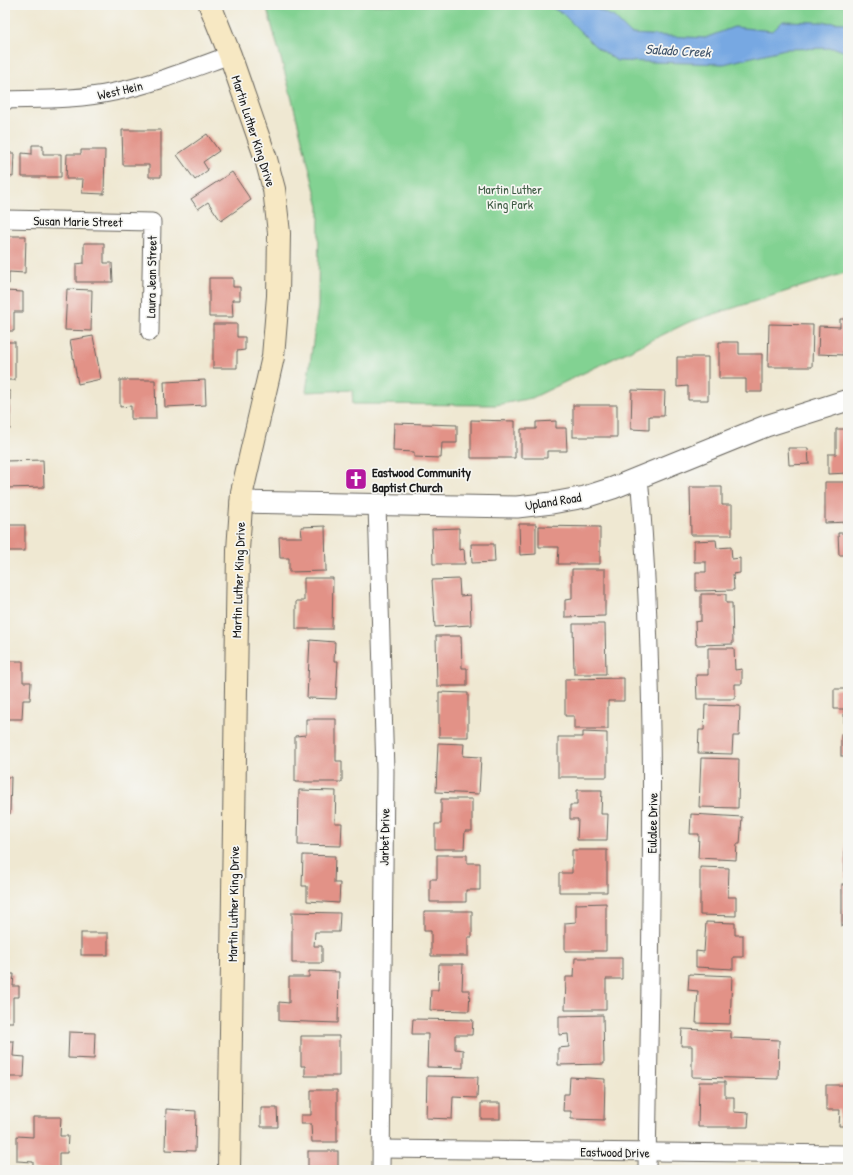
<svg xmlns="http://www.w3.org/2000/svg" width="853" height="1175" viewBox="0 0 853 1175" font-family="'Patrick Hand',sans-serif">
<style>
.green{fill:#82d292;stroke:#4f7757}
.water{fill:#77a8e2;stroke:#4a627f}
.building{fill:#e29287}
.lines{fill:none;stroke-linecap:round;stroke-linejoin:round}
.minor-casing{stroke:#66635c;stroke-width:19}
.tertiary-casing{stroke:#66635c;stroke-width:23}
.secondary-casing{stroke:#66635c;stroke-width:24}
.minor{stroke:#fff;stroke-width:17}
.tertiary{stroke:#fff;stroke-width:21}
.secondary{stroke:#f7e8c3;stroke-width:22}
.labels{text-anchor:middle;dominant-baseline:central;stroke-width:3.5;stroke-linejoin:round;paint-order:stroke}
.street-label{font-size:13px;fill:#1c1c1c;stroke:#f6f6f2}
.park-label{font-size:13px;fill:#405c45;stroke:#f6f6f2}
.poi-label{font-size:13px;font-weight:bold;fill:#1c1c1c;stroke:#f6f6f2;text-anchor:start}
.water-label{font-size:14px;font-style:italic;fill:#40546b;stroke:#f6f6f2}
</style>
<rect width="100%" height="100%" fill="#f6f6f2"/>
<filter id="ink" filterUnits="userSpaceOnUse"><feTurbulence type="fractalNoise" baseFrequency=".025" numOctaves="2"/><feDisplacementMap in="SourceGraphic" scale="8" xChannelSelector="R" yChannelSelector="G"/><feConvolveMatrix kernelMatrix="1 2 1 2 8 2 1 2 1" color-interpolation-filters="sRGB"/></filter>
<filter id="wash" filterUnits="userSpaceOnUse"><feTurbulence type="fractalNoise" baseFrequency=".012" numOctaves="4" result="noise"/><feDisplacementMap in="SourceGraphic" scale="16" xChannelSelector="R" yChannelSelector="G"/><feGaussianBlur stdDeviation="0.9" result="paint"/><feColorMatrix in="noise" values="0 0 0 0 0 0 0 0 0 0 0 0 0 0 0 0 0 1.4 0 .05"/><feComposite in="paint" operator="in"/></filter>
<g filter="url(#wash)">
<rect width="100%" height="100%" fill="#efe8d2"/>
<path class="green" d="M266 5H848V272L689 322 532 398 496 405 353 404 352 390 306 392 318 306 319 207 288 84Z"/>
<path class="water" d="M547 5H588L614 17 631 34 705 38 734 27 773 31 783 21 848 23V53L835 48 785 49 724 64 617 61 595 46 563 14Z"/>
<g id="blocks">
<g class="building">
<path d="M122 130H161V177H149V165H123Z"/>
<path d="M207 134 219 151 203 162 208 170 195 180 177 155Z"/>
<path d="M32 145H43V154H61V177H22V153L32 154Z"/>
<path d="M81 150H105L104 194 82 193 83 179H66L67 154H81Z"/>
<path d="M5 153H14L13 177 5 176Z"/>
<path d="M232 172 251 200 221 221 208 202 198 209 191 199Z"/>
<path d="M8 236H26L25 273 9 272V284H5V243H9Z"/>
<path d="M84 243H104V263H112L113 282H76V264L84 263Z"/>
<path d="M209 278H233V287H240V300H232L233 317H209Z"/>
<path d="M67 289 92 290 91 331 65 330Z"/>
<path d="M5 291 23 292V312H14V331H5Z"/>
<path d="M840 319H848V347H843V355L818 354 819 326 840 327Z"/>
<path d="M213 324H237V337H245V350L237 351V368H213Z"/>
<path d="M769 324 813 325 812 367H768Z"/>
<path d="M93 336 101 379 78 384 70 340Z"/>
<rect x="5" y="342" width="10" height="38"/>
<path d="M719 342H739V354H762V392H746V379H719Z"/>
<path d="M677 357H708V400H688V386L677 387Z"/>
<path d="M120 380H155L156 419H131V406L120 407Z"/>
<path d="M205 380 206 405 165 407 164 382Z"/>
<path d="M632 390 665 391 664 416H649V430L631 429Z"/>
<rect x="5" y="391" width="5" height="38"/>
<rect x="573" y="405" width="44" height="32"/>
<path d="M471 420 515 421V458H471Z"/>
<path d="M556 421V428H566L567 451H547V458H521V429H536V422Z"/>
<path d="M394 423 457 425V443H442L441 458 414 457V452L393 451Z"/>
<path d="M836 429H848V473L828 474V454H836Z"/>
<path d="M788 448H808L809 464 789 465Z"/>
<path d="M43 460 44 487 5 488V461Z"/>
<path d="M825 482H848V522L825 523Z"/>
<path d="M690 487H722V505H732V535H691Z"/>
<path d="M519 524H536V554L520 555Z"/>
<rect x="5" y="525" width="20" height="26"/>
<path d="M325 526 326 571 289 572V558H280L279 537H302L301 527Z"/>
<path d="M539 526 600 527V564H558L559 547H539Z"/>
<path d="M459 528V550L464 549 465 564H433L432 529Z"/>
<path d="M838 533H848V574H845V555H839Z"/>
<path d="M716 540 717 548 731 547 732 559 740 558V573L733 574 734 590 696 591V572H706V562H694V541Z"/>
<path d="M471 544H494L495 562 472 563Z"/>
<path d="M572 569H605V616L565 617V600L572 599Z"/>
<path d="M304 578H333L332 629H296V601H304Z"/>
<path d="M459 579 460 596 470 595 471 625 435 627 432 580Z"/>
<path d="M701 594H726V603H732L733 644 696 645 695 622 701 621Z"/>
<path d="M573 624H605L606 674H574Z"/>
<path d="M436 636H461L462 668H467V686H437Z"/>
<path d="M310 640 335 642 334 661H338L336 699 307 698Z"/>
<path d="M708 648H734L735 670 742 669V684H735V699H697L696 675H708Z"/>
<path d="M5 661H23V682H31L30 700H23L22 719H5Z"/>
<path d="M624 678V701H608V729H574V716H565V679Z"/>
<path d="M845 683H848V724L844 725V709H834V689H845Z"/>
<path d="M439 692 468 693V737H439Z"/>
<path d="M705 705 740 706 739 736H733L732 754 698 753 699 730H704Z"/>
<path d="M306 719H336V761H342V782H295V736L306 735Z"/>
<path d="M583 732 607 733V777H558V737H583Z"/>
<rect x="841" y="734" width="7" height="22"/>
<path d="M438 743 464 744 463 756 481 757 479 794 436 792Z"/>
<path d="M701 758 739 759 738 808 699 807Z"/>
<path d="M5 777H11L10 814H5Z"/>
<path d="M299 790 336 791 335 823H342L341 846 298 845Z"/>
<path d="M577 790H602L601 814H608L607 840H577L578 819H570V805H577Z"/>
<path d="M441 799H472V831H465L464 849H435V824H441Z"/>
<path d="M691 814 742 817 740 844H737L736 860 698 858 699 834H690Z"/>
<rect x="845" y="833" width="3" height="45"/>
<path d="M572 850H607V892H559V873H572Z"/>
<path d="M303 855 335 856 334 883H340L339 903 307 901V886H302Z"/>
<path d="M437 855H467V863H480V890H466V902H430V879H437Z"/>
<path d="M700 867 729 868 728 897H736V916L700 915Z"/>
<rect x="842" y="884" width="6" height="42"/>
<path d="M606 903V951H565V923L576 922V904Z"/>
<path d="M424 911H472V937H468V956H431V931H424Z"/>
<path d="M292 912 340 913 339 932H315L314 946H322V963H292Z"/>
<path d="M706 922 735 923V935H743V957H733V969L696 967V951L704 952Z"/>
<rect x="81" y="933" width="27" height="22"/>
<path d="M575 958H622V979H606V1010H565L566 977H574Z"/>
<path d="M439 964H463L462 990H470L469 1011 430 1010 431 990H438Z"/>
<path d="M309 971 339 972 338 1023 279 1021V1002L289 1003V977H309Z"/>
<path d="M5 974H14L13 986H19V997H13V1022H5Z"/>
<path d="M689 974 732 976 730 1024 696 1023 698 991 688 990Z"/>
<path d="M603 1015 604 1064 558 1065V1048L569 1047 568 1034 559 1035V1016Z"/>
<path d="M413 1019 473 1020 472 1035H455V1049L463 1050V1068L427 1067 428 1034H412Z"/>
<path d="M682 1029 731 1031V1038L779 1040 778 1079 692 1077V1046H681Z"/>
<path d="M69 1032 95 1033 94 1059 68 1058Z"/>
<path d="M301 1036H339V1076H305V1066H301Z"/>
<path d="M5 1041H14L13 1056 25 1057 24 1077H5Z"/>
<path d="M427 1076 478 1077 477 1098 453 1097 452 1119 426 1118Z"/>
<path d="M570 1077 605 1079 604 1120 571 1119V1111H563L564 1094H569Z"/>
<path d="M699 1082H725V1097H734V1112L749 1113 748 1127H698Z"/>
<path d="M826 1085H848V1126H839L840 1110H826Z"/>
<path d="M311 1090H337V1142H312L311 1124H301V1115H311Z"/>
<rect x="481" y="1103" width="19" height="16"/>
<path d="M261 1108H277L278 1127H261Z"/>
<path d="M166 1109 196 1111 195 1151 165 1150Z"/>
<path d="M33 1117H61L60 1136H68L67 1153H59V1170L33 1169V1162L17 1161V1136L33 1137Z"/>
<rect x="308" y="1151" width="30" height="19"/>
</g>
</g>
</g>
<g filter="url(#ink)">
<use href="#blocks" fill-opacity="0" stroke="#66635c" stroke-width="1"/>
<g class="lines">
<g class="minor-casing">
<g id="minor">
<path d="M5 100C41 99 78 100 114 92 154 84 191 69 230 55"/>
<path d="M5 219 152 222 150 332"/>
<path d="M639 476C659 707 650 939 647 1170"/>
<path d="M377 505 385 771 381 1170"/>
<path d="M381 1149 848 1154"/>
</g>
</g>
<g class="tertiary-casing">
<path id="tertiary" d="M241 502 517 507 552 503 585 497 613 488 766 426 848 400"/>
</g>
<g class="secondary-casing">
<path id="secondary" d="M210 5 230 55 266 159 274 189 279 233 278 296 273 357 242 492 238 550 229 1170"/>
</g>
<use href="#minor" class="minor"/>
<use href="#tertiary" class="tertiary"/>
<use href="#secondary" class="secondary"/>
</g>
</g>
<defs>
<g id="church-square" transform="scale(1.15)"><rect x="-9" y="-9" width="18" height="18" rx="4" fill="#b5179e" stroke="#f6f6f2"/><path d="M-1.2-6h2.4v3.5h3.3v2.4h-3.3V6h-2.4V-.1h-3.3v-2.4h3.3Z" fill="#fff"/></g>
</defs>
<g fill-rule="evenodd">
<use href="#church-square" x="356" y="479"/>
</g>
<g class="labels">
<g class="street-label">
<text transform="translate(120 90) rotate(-13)">West Hein</text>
<text transform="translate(254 131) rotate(72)">Martin Luther King Drive</text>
<text transform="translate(78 221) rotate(1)">Susan Marie Street</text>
<text transform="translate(151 277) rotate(-89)">Laura Jean Street</text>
<text transform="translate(553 501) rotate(-9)">Upland Road</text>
<text transform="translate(238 580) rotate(-88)">Martin Luther King Drive</text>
<text transform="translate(652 823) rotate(-89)">Eulalee Drive</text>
<text transform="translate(384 837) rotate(-89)">Jarbet Drive</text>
<text transform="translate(233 904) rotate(-89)">Martin Luther King Drive</text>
<text transform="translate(615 1152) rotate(1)">Eastwood Drive</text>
</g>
<g class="park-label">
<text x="510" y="189">Martin Luther<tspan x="510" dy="15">King Park</tspan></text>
</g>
<g class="poi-label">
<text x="372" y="472">Eastwood Community<tspan x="372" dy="15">Baptist Church</tspan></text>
</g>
<g class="water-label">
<text transform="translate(678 50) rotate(3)">Salado Creek</text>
</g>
</g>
<rect width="853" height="1175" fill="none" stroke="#f6f6f2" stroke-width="20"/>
</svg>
